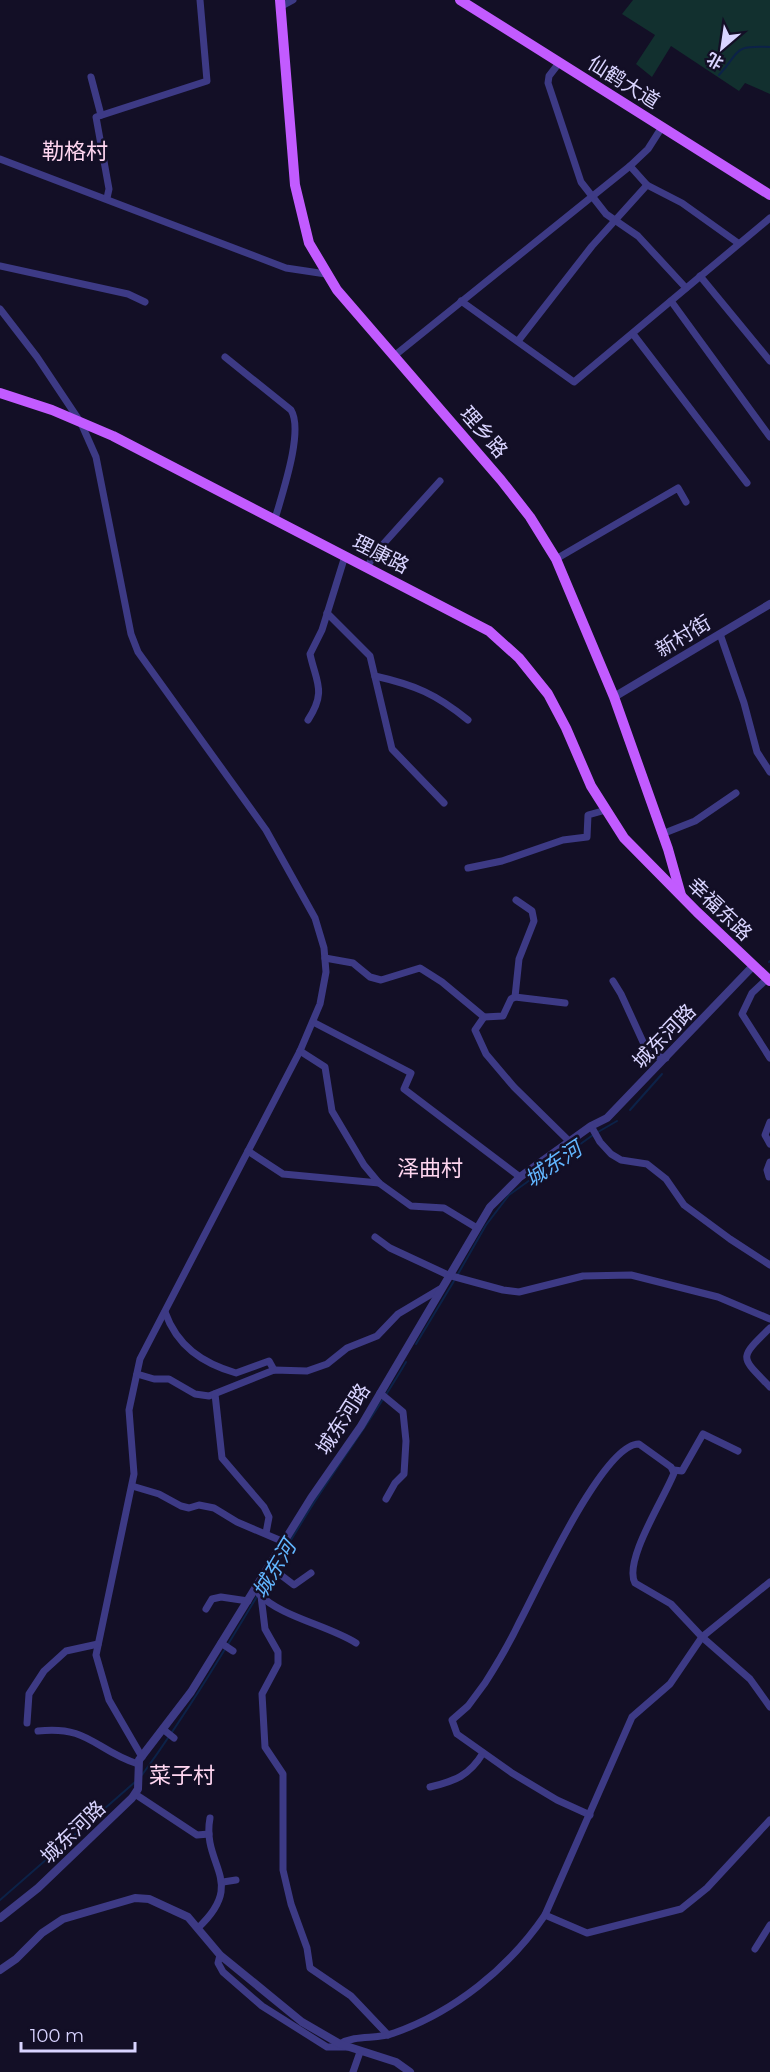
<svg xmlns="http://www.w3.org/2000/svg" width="770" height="2072" viewBox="0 0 770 2072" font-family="Montserrat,'Noto Sans SC',sans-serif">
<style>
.green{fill:#12302f}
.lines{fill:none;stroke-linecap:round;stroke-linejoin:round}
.stream{stroke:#0c2248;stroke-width:2}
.minor{stroke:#3d3a85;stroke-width:7}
.tertiary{stroke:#3d3a85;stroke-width:8}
.primary{stroke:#c25bff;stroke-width:10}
.labels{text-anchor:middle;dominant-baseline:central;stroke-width:5;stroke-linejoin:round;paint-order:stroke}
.street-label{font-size:20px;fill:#d9d4ff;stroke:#130f26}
.water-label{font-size:21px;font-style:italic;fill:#62b6ff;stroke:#130f26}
.quarter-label{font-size:22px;fill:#ffd6f0;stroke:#130f26}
</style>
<rect width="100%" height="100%" fill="#130f26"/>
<path class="green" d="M633 0H770V94L745 83 739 91 671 46 652 77 636 64 655 35 622 14Z"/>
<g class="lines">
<g class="stream">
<path d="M719 75C741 51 732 45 770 47"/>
<path d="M769 962 770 961"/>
<path d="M630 1110 662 1074"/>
<path d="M598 1132 617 1121"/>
<path d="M458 1274 486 1225 509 1195 593 1135"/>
<path d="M416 1344 454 1281"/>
<path d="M142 1775C203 1691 254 1600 308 1512 340 1461 376 1414 406 1362"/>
<path d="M0 1900 135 1782"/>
</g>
<g class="minor">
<path d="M280 7 293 0"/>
<path d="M559 63 549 76 548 83 581 182 606 214 638 236 686 288"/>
<path d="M91 77 101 115"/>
<path d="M0 159 286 268 326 274"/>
<path d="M630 166 647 185 682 203 738 243"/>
<path d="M107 198 109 189 96 117 207 81 200 0"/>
<path d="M0 266 128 294 145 302"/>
<path d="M700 276 770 361"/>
<path d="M461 301 574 382 770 218"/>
<path d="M671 301 770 437"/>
<path d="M0 309 37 357 81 423 96 457 131 634 138 652 266 830 315 918 324 948 326 972 320 1004 300 1051 140 1359 129 1410 134 1474 96 1655 109 1700 142 1757"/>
<path d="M633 334 747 483"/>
<path d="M518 341 592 246 647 185"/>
<path d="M394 356 630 166 648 149 662 127"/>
<path d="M225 357 291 410C304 431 282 494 275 519"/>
<path d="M556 559 678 488 686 502"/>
<path d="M367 567 377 551 440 481"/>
<path d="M327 613 370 656 392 749 444 803"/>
<path d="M720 634 744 703 757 752 770 772"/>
<path d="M375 676C415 685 436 694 468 720"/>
<path d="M308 720C327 691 316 682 310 654L322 630 345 556"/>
<path d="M662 834 695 821 736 793"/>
<path d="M468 868 502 861 563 840 587 837 588 815 606 810"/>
<path d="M325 958 353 963 370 977 381 980 420 968 442 982 484 1017 475 1030 486 1054 514 1087 570 1142"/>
<path d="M767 979 752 993 742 1014 770 1058"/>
<path d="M613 981 621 994 649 1055 666 1058"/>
<path d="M515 997 519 959 534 921 532 911 516 900"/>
<path d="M484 1017 503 1016 511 999 515 997 565 1003"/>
<path d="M313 1022 411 1073 404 1089 520 1177"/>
<path d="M300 1051 325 1067 332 1111 364 1165 379 1183 411 1206 444 1208 477 1228"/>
<path d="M770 1122 765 1135 770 1144"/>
<path d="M591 1126 600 1142 611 1154 621 1160 647 1164 666 1179 684 1205 730 1239 770 1265"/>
<path d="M248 1151 283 1174 379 1183"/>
<path d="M769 1177 767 1170 770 1162"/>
<path d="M375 1237 390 1248 448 1275 503 1290 519 1292 583 1276 631 1275 718 1297 770 1319"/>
<path d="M165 1312C177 1346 202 1363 236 1373L269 1361 274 1370"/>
<path d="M770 1328C738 1359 740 1356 770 1387"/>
<path d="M137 1374 154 1379H169L195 1394 209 1396 274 1370 307 1371 327 1364 347 1348 377 1336 398 1314 440 1289"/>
<path d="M380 1393 403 1412 406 1441 404 1474 395 1483 386 1499"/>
<path d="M215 1394 222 1458 264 1507 269 1517 266 1533"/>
<path d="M674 1470 682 1471 703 1434 738 1451"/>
<path d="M132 1486 159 1494 181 1506 189 1508 199 1505 214 1508 237 1522 284 1542"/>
<path d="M269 1566 294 1585 311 1573"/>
<path d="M259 1594C281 1617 327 1625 356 1643"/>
<path d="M261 1596 265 1629 278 1652V1664L262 1694 265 1747 283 1774V1870L291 1904 307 1948 310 1968 351 1996 388 2035"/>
<path d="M206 1609 212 1599 221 1597 248 1601"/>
<path d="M221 1643 233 1651"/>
<path d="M27 1723 29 1694 44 1671 66 1651 98 1644"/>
<path d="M164 1730 174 1738"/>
<path d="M38 1731C89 1725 96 1751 138 1764"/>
<path d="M430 1787C455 1781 469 1776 483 1753"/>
<path d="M135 1794 197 1835 209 1834"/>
<path d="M590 1815 557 1800 512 1773 457 1734 452 1720 468 1706 485 1683C497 1664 509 1644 519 1623 536 1592 603 1443 639 1444L671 1467 674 1473C665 1497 623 1561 635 1583L671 1604 702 1637 750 1679 770 1707"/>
<path d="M223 1882 236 1880"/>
<path d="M545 1915 587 1933 681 1909 707 1888 770 1820"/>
<path d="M198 1928C248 1881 201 1866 210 1818"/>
<path d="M755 1949 770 1925"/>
<path d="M220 1955 218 1963 223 1972 262 2006 327 2047H347"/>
<path d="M340 2044C356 2034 377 2040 394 2033 454 2012 509 1968 545 1915L632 1717 670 1684 702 1637 770 1582"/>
<path d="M353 2072 360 2052"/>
</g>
<g class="tertiary">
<path d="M614 697 770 604"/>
<path d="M0 1918 38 1888 132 1798 138 1789 139 1760 191 1692 311 1498 361 1426 490 1207 520 1177 591 1126 607 1118 753 966"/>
<path d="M0 1970 16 1959 42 1933 63 1919 135 1898 149 1899 188 1917 220 1955 302 2022 340 2044 396 2062 410 2072"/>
</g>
<g class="primary">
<path d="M280 0 295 185 309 243 337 290 501 480 530 517 556 559 614 697 668 849 681 895"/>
<path d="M460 0 770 195"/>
<path d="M0 393 52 410 113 436 489 631 519 658 548 694 566 728 591 786 624 838 697 912 770 981"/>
</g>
</g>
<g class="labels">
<g class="street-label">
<text transform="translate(624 82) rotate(32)">仙鹤大道</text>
<text transform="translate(484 432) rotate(49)">理乡路</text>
<text transform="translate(381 554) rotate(27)">理康路</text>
<text transform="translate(683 636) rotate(-31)">新村街</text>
<text transform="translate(720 909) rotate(44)">幸福东路</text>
<text transform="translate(664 1036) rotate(-46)">城东河路</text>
<text transform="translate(343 1419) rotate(-57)">城东河路</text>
<text transform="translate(73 1832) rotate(-44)">城东河路</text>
</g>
<g class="water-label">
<text transform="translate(553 1164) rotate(-34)">城东河</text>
<text transform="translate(274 1569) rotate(-59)">城东河</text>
</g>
<g class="quarter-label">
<text x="75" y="151">勒格村</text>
<text x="430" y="1168">泽曲村</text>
<text x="182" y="1775">菜子村</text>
</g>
</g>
<g transform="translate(722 48) rotate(209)" stroke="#130f26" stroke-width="4.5" paint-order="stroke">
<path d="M0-4.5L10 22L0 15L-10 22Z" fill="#d9d4ff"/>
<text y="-9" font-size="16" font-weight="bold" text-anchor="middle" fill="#d9d4ff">北</text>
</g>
<path d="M21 2042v9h114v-9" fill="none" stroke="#d9d4ff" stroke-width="3"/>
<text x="30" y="2042" font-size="18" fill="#d9d4ff" stroke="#130f26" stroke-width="4.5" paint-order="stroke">100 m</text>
</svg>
